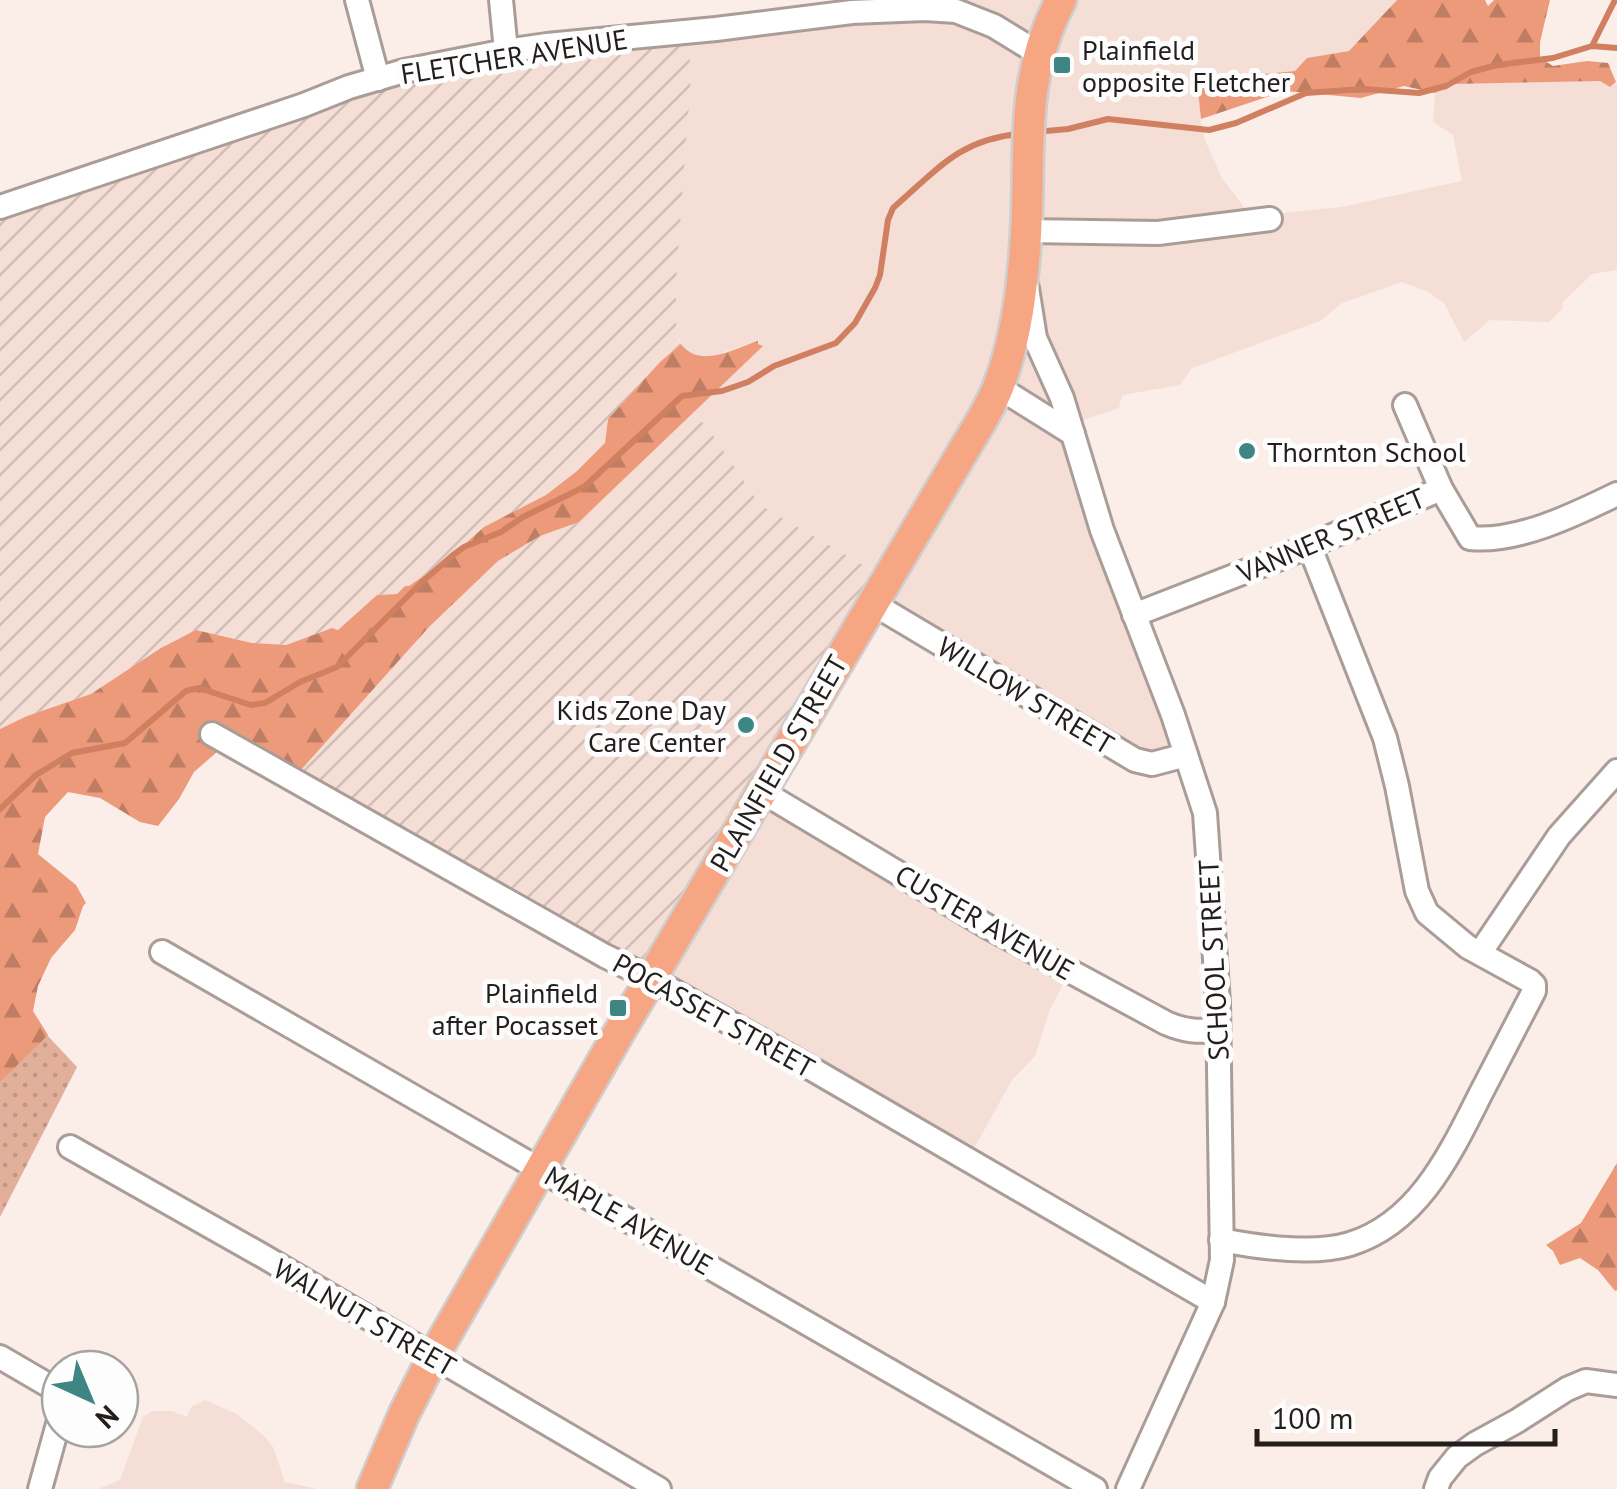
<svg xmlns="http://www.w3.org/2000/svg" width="1617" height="1489" viewBox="0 0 1617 1489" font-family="'PT Sans',sans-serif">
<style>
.built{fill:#f4ded6}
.industrial{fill:url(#industrial-furrows)}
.grass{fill:url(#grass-dots)}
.forest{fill:url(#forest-firs)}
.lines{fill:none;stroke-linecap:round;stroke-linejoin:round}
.stream{stroke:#d08061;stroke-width:6}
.minor-casing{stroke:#aa9d98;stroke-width:28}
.major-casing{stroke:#cfcecd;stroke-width:35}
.minor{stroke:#fff;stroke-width:22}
.major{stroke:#f6a683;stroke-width:30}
.poi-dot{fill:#3e8683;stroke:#fdfdfd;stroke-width:4}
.labels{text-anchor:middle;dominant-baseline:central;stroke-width:10;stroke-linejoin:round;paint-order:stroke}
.poi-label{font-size:28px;fill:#231e1c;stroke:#fdfdfd;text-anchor:start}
.street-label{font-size:28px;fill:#231e1c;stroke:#fdfdfd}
</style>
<defs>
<pattern id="industrial-furrows" width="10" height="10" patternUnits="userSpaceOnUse" patternTransform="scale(2.5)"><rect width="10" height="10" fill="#f4ded6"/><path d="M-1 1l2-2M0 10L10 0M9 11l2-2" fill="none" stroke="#d1beb7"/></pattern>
<pattern id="grass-dots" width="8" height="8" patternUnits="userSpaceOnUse" patternTransform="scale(2.5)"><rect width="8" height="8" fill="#e2af9b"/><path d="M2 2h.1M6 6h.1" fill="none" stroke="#c29685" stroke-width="1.8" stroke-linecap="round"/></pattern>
<pattern id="forest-firs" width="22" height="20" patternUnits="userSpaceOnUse" patternTransform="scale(2.5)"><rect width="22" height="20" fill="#ec9a7a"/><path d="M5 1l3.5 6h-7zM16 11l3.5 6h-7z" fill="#bf7d63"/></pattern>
</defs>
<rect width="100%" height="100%" fill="#fbede7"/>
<g class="built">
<path d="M965 0H1397L1349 51 1308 58 1295 71 1198 82 1201 123 1205 140 1222 178 1249 214 1264 215 1341 207 1462 181 1453 135 1433 122 1435 93 1453 84 1600 81 1610 87 1617 83V270L1592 274 1563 302 1562 309 1549 322 1490 320 1464 342 1444 303 1428 292 1402 282 1342 303 1320 321 1192 368 1180 385 1122 395 1119 408 1074 423 1185 749 1157 765 879 611 886 578 760 505 708 428 693 413 762 345 758 344 757 341 706 358 688 353 676 334V282L688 112 691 103 689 36 960 14Z"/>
<path d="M764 794 1068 975 1050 1009 1035 1056 1012 1080 968 1159 657 969Z"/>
<path d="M205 1400 237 1414 265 1437 273 1447 285 1482 318 1489H98L120 1480 143 1417 152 1411H172L187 1417 191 1407Z"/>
</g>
<g class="industrial">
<path d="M689 36 691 103 688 113 676 282V334L681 344 660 362 608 419 605 443 577 471 546 495 484 527 449 558 409 586H405L397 594 377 595 338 630 331 628 286 645 252 643 196 630 91 694 27 716 0 729V207L404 72Z"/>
<path d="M693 413 708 428 760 505 887 579 651 980 292 780 429 627 498 561 540 536 579 522Z"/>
</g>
<path class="grass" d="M0 985 77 1067 0 1217Z"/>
<g class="forest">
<path d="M1397 0H1485L1488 6 1494 0H1550L1540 42V58L1553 66 1587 61 1608 63 1616 82 1610 87 1600 81 1453 84 1435 93 1404 86 1361 98 1285 91 1201 119 1197 81 1295 71 1307 58 1349 51Z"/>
<path d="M758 341V344L763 346 579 522 540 536 498 561 429 627 292 780 225 745 194 772 179 799 158 826 140 822 100 798 68 792 45 817 38 854 76 885 86 903 83 906 75 930 51 958 38 986 33 1011 48 1035 0 1082V729L27 716 91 694 161 648 196 630 252 643 286 645 332 628 338 630 377 595 397 594 405 586H409L449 558 484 527 546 495 577 471 605 443 608 419 660 362 681 344C700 369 733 349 758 341Z"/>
<path d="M1617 1163V1290L1615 1291 1598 1270 1580 1258 1560 1265 1553 1251 1546 1245 1581 1223Z"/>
</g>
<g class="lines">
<g class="stream">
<path d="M1592 46 1615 0"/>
<path d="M1035 132 1068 129 1108 119 1209 130 1236 123 1306 93 1363 89 1419 93 1446 86 1471 72 1497 65 1553 58 1592 46 1617 48"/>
<path d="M0 809 36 775 72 753 125 743 186 691 199 688 251 705 265 703 300 682 337 667 422 582 453 555 464 547 501 532 523 517 584 487 682 396 722 391 748 382 774 366 836 343 855 323 875 288 880 275 888 220 893 208C936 171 958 140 1018 134"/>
</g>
<g class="minor-casing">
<g id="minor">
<path d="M357 0 378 79"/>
<path d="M501 0 506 51"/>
<path d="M0 207 304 105 349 87 404 71 506 51 547 45 716 29 852 12 925 9 956 11 994 26 1038 53"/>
<path d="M1026 231 1158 233 1270 219"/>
<path d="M1027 288 1035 338 1062 398 1102 530 1173 715 1205 813 1218 1003 1222 1260 1213 1302 1128 1489"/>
<path d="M998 387 1073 434"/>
<path d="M1405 405 1441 489 1470 538C1517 543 1576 514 1617 494"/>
<path d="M872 603 1135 760 1152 764 1186 755"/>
<path d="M1134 615 1283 557 1441 489"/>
<path d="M212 734 605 956 650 978 805 1065 1213 1302"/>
<path d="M761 791 990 928 1166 1023C1184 1031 1198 1032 1217 1030"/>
<path d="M162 952 1095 1489"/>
<path d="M1480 953 1559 836 1617 771"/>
<path d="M70 1147 263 1256 659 1489"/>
<path d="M1221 1240C1257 1247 1314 1255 1350 1244 1419 1223 1451 1152 1481 1093 1499 1059 1516 1025 1534 991V985L1530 981 1468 947 1427 913 1417 891 1397 786 1385 738 1309 545"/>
<path d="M0 1357 60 1392"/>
<path d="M40 1489 60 1417"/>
<path d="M1436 1489 1440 1478 1457 1457 1475 1444 1517 1421 1567 1389 1586 1381 1617 1385"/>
</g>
</g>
<g class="major-casing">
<path id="major" d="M372 1489 404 1414 433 1357 617 1036 962 453C975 431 990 409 999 385 1017 337 1023 284 1026 234 1031 148 1019 80 1061 0"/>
</g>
<use href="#minor" class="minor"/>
<use href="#major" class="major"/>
</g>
<g class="poi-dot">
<rect x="1052" y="55" width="20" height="20" rx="5"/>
<circle cx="1247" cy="451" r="10"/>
<circle cx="746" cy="725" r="10"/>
<rect x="608" y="998" width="20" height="20" rx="5"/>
</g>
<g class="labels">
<g class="poi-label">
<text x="1082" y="49">Plainfield<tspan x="1082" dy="32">opposite Fletcher</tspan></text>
<text x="1267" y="451">Thornton School</text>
<text x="726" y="709" text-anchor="end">Kids Zone Day<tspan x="726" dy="32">Care Center</tspan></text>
<text x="598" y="992" text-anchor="end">Plainfield<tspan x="598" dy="32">after Pocasset</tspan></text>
</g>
<g class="street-label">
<text transform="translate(514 56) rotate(-9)">FLETCHER AVENUE</text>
<text transform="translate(1331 535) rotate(-23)">VANNER STREET</text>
<text transform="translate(1026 695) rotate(31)">WILLOW STREET</text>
<text transform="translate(778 763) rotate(-60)">PLAINFIELD STREET</text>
<text transform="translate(985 922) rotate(30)">CUSTER AVENUE</text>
<text transform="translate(1213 960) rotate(-93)">SCHOOL STREET</text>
<text transform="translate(714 1015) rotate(29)">POCASSET STREET</text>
<text transform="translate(629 1220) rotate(30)">MAPLE AVENUE</text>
<text transform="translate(365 1317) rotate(30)">WALNUT STREET</text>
</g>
</g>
<g transform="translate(90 1399) rotate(136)"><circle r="48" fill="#fdfdfd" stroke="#a6a4a3" stroke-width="2.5"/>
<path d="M0-8L18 38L0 25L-18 38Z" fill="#3e8683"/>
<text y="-15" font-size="28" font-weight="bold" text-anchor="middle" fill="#231e1c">N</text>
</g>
<path d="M1257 1429v15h298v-15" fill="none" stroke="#231e1c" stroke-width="5"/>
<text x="1272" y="1429" font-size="30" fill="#231e1c" stroke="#fdfdfd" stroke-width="8" paint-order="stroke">100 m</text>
</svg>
